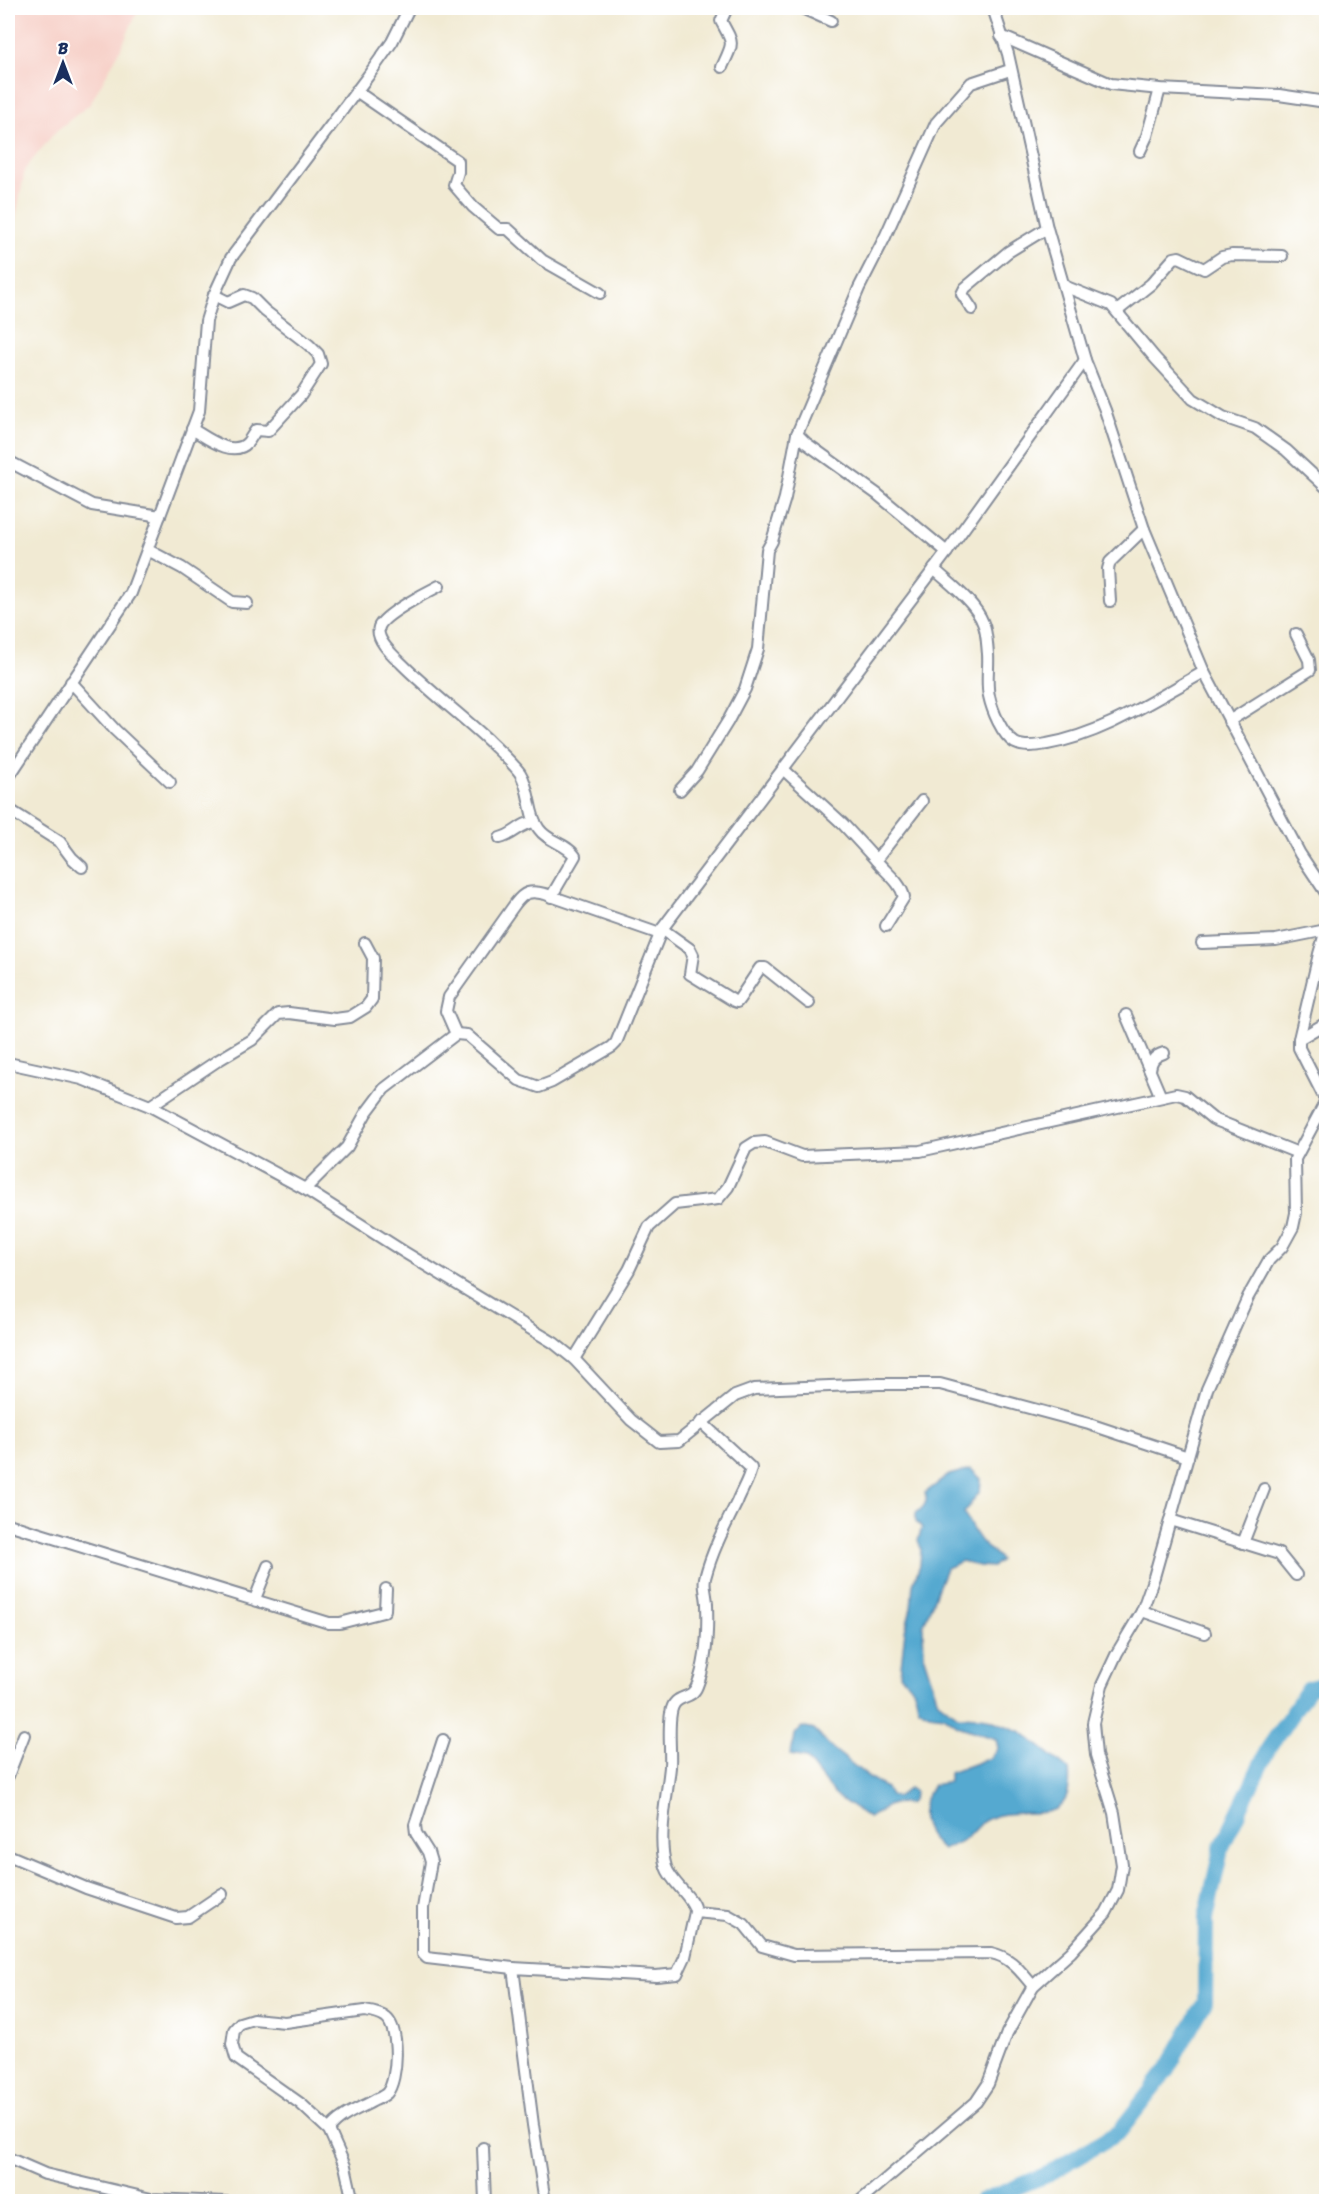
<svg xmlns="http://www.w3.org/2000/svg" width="1334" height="2209" viewBox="0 0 1334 2209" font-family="Sriracha,sans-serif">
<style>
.built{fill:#f7d1c9}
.water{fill:#54a9d0;stroke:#386c97;stroke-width:1.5}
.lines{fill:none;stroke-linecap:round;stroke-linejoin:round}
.river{stroke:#54a9d0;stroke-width:16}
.minor-casing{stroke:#868c98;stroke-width:14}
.minor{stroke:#fff;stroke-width:10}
</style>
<rect width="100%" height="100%" fill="#fff"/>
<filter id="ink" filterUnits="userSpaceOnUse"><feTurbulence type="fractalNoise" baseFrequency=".0167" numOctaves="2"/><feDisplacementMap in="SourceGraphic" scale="12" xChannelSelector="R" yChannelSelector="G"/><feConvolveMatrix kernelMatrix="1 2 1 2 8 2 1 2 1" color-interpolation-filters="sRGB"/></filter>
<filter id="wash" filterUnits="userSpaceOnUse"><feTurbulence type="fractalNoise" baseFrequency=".008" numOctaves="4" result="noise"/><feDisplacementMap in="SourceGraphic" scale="24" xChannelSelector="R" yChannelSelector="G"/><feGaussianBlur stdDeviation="1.35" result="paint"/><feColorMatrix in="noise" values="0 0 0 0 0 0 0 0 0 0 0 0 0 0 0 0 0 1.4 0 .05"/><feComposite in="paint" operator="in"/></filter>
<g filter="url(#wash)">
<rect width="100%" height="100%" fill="#f1ead3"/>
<path class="built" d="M8 8H139L120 50 90 104 56 131 25 169 8 260Z"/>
<g class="water">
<path d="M971 1469 981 1479 980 1491 964 1513C970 1524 974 1534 982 1543 988 1550 995 1552 1000 1560L992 1567 979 1566 962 1561 946 1568 923 1626 924 1657 938 1701 958 1716 983 1717 1022 1732 1069 1770C1075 1836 1019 1800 984 1821 978 1824 973 1832 967 1837 960 1843 950 1846 942 1850 920 1830 916 1810 933 1785L949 1782V1773L990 1758 998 1748 996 1739 958 1726 944 1716 929 1714 918 1708C917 1693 912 1684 900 1675L905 1631 911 1608 913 1584 920 1565 921 1548 918 1540 922 1528 916 1521V1513C923 1508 929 1502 925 1493L949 1475Z"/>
<path d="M802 1727 814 1730 832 1748 867 1776 886 1788 890 1795 897 1797 909 1788 915 1792 912 1801 909 1804C888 1801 885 1808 869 1818L835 1795 806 1758 790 1755 794 1742 795 1734Z"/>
</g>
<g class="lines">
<path class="river" d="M981 2202 1048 2174 1119 2132 1167 2070 1205 2002 1206 1918 1221 1849 1268 1749 1309 1688 1326 1684"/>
</g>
</g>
<g filter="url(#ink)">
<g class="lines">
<g class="minor-casing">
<g id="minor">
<path d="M802 8 831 21"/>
<path d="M993 8 1008 54 1047 228 1085 360 1105 410 1144 529 1204 672 1300 854 1326 893"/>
<path d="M1001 36 1111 84 1160 89 1279 95 1326 102"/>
<path d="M722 67C734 41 734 45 721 21L727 8"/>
<path d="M356 91 458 161V172L454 185 473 207 499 229H508L542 260 600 293"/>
<path d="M1140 151 1147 136 1160 89"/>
<path d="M1064 286 1111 305 1155 358 1193 399 1223 417 1255 428 1286 450 1326 487"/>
<path d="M972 309 962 294 965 288 1008 252 1047 228"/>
<path d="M1117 311 1151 284 1174 258 1179 257 1204 269 1222 257 1232 255 1282 256"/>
<path d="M192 429C206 437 233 459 248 442 251 438 253 434 256 430L268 431 301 395 321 364 318 354 309 345 265 311 252 298 244 295 228 302 214 295"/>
<path d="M797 434 859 288 885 237 936 123 971 83 1010 70"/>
<path d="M8 461 92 505 160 516"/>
<path d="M148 550 182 568 232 602 247 603"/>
<path d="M934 569C950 584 975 602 983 623 987 632 987 645 988 654 989 668 986 682 989 696 992 710 1002 735 1015 743 1024 748 1037 746 1047 744 1104 734 1153 700 1204 672"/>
<path d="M439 586C427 592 383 615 379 627 375 640 394 656 402 664 429 691 460 714 488 740 499 751 511 761 520 773 531 790 528 815 539 829 548 842 566 843 575 856L551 897"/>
<path d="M1110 601 1108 569 1110 562 1144 529"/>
<path d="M71 682 115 730 170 782"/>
<path d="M1229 721 1310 670 1309 660 1296 634"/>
<path d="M783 769 843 824 876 860 922 801"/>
<path d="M8 778 131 593 199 411 206 321 214 295 231 258 368 76 392 42 409 8"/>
<path d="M680 790 697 771 728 721 745 689 758 649 767 550 772 541 785 498 797 434 806 443 877 494 947 552"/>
<path d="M8 809 60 842 72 858 82 867"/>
<path d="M500 838C514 835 522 822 535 822"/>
<path d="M876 860C885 872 901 882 904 897L886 926"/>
<path d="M662 929 690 949 693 955 690 974 734 1001 737 1002 740 998 760 968H765L809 1003"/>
<path d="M1202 943 1276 940 1326 930"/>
<path d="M1126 1015 1161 1097"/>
<path d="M456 1034 446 1011 449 997 515 904C524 892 530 890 545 894L660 934"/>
<path d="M1299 1039 1326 1023"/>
<path d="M8 1063 82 1079 150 1106 305 1189 404 1252 554 1343 574 1359 631 1420 659 1442 679 1441 735 1396 754 1389 879 1384H940L1089 1424 1188 1457"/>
<path d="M1150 1070C1151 1061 1154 1056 1164 1053"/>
<path d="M150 1106 217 1061 252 1040 278 1014 289 1013 335 1019 350 1017 366 1007 372 999 373 958 365 943"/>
<path d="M305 1189 347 1147 366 1113 384 1089 456 1034 467 1035 519 1080 539 1087 552 1082 612 1047 616 1043 662 929 947 552 1085 360"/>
<path d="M574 1359 629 1270 649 1227 675 1204 718 1199 728 1187 746 1148 754 1143 765 1142 802 1156 920 1151 1176 1094 1185 1096 1213 1119 1298 1153"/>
<path d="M1170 1520 1279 1554 1296 1575"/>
<path d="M8 1524 329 1623H340L383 1612 385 1610 386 1589"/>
<path d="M1243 1543 1264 1489"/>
<path d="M255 1599 268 1566"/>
<path d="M1142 1611 1205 1633"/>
<path d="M443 1740 415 1825 416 1833 428 1852 431 1862 423 1908V1954L427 1958 513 1968"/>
<path d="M8 1776 24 1735"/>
<path d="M8 1855 86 1888 176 1918 188 1917 222 1894"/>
<path d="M695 1912C695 1898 671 1883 666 1867 657 1838 667 1798 670 1767 671 1749 668 1730 671 1713 674 1692 691 1702 697 1686 707 1661 708 1631 707 1605 707 1595 703 1587 705 1578 712 1551 725 1526 737 1502 741 1491 749 1480 751 1468L701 1422"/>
<path d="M329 2130C340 2115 359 2109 375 2100 379 2098 384 2096 387 2093 398 2080 400 2029 386 2018 380 2013 371 2012 364 2011L285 2022 253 2019 240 2023 234 2030 232 2044 236 2058 301 2104 329 2130 345 2166 353 2202"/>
<path d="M483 2148 485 2202"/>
<path d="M8 2158 45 2174 151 2199 226 2202"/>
<path d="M545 2202 533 2125 513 1968 656 1976 677 1974 685 1957 695 1912 728 1915 744 1924 762 1946 794 1955 991 1953C1011 1957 1020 1971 1033 1986"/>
<path d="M859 2202 976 2102 988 2084 1007 2033 1033 1986 1071 1952 1106 1913 1118 1890 1122 1865 1114 1813 1096 1755 1093 1723 1102 1685 1117 1653 1142 1611 1154 1577 1207 1389 1248 1297 1269 1260 1282 1247 1293 1227 1296 1213 1295 1159 1326 1101 1299 1048V1039L1319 954 1326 930"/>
</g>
</g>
<use href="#minor" class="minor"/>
</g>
</g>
<rect width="1334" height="2209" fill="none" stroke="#fff" stroke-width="30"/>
<g transform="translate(63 63)" stroke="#ffffff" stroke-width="4.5" paint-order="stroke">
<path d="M0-4.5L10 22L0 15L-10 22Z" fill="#1b2f5e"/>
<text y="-9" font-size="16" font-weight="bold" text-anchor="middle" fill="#1b2f5e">B</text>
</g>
</svg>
